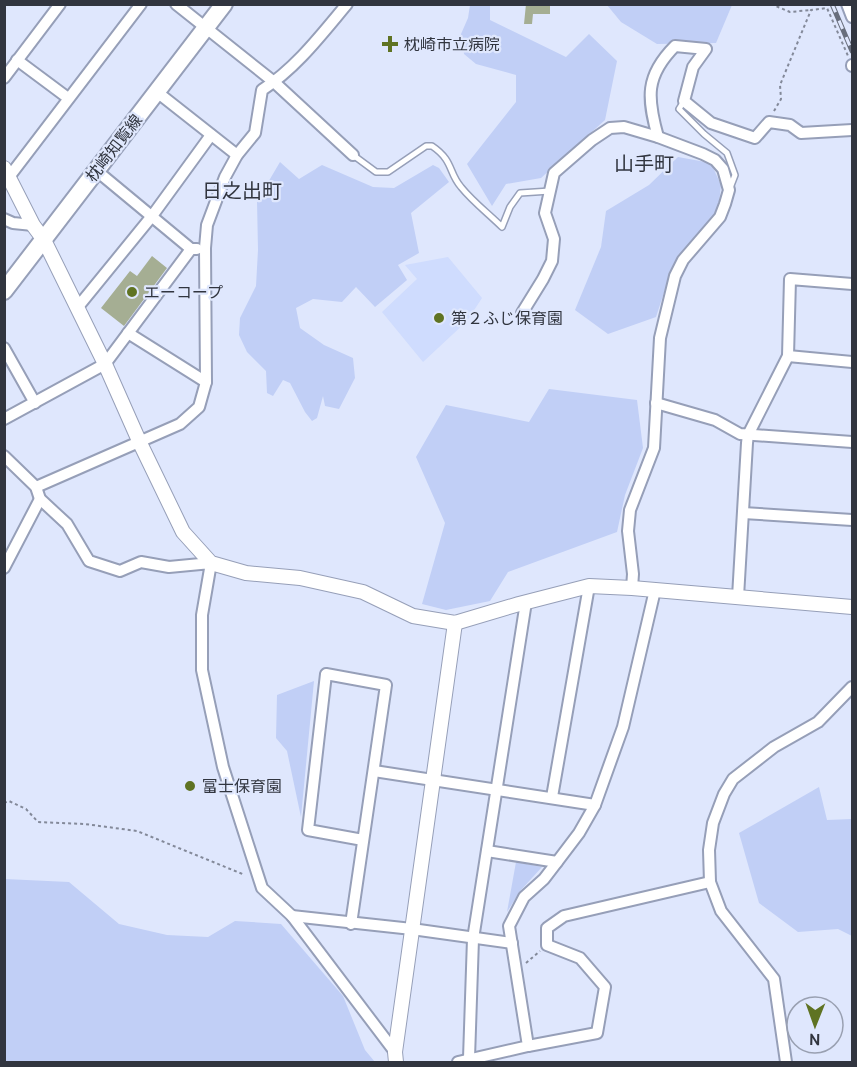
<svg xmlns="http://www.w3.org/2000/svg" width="857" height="1067" viewBox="0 0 857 1067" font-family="Cabin,'Noto Sans JP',sans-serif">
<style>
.built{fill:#cfdcfe}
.green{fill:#c1cff6}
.building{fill:#a5ae93}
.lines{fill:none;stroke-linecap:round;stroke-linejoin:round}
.service-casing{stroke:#969fb8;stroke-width:8}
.minor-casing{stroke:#969fb8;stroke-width:14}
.tertiary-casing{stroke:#969fb8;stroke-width:16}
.primary-casing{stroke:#969fb8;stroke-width:20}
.path{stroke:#838999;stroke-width:2;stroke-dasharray:3 3;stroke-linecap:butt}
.service{stroke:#fff;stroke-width:5}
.minor{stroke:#fff;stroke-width:10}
.tertiary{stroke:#fff;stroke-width:14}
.primary{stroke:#fff;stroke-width:16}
.rail-casing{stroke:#686e7c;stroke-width:5}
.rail{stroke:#dfe7fd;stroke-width:3;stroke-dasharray:9;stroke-linecap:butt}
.poi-dot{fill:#5f7323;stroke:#dfe7fd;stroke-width:2}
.labels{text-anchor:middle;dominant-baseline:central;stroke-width:4.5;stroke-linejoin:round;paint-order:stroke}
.poi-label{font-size:16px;fill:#31353f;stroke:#dfe7fd;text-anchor:start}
.street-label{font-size:16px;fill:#31353f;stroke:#dfe7fd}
.quarter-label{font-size:20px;fill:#31353f;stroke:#dfe7fd}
</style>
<rect width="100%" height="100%" fill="#dfe7fd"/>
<path class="built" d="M448 257 482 298 467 321 423 362 382 312 417 279 405 265Z"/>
<g class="green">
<path d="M470 5H490V20L566 57 589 34 617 61 605 120 541 178 506 184 492 206 467 164 516 102V75L476 64 464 54 461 34 468 18Z"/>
<path d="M607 5H732L716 43 657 44 621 22Z"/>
<path d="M678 157 711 163 721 185 718 213 672 268 656 317 608 334 575 310 601 247 606 211 649 185Z"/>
<path d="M280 162 299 179 322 165 373 187 394 188 433 165 439 168 449 182 411 213 419 253 398 265 407 280 375 307 356 287 342 302 313 299 296 308 300 328 324 345 353 358 355 378 339 409 325 406 323 396 317 418 312 421 305 412 290 383 283 380 273 396 267 393 266 371 247 352 239 335 240 318 256 286 258 250 257 201Z"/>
<path d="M549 389 637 400 643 448 625 495 617 532 508 572 490 601 446 610 422 604 445 523 416 457 446 405 529 422Z"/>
<path d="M314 681 301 817 287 751 276 738 277 695Z"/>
<path d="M819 787 827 820 852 819V936L838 929 798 932 759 903 739 833Z"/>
<path d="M516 862 542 867 521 890 507 912Z"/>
<path d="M5 879 69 882 119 924 167 935 208 937 235 921 281 924 343 996 365 1050 375 1062H5Z"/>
</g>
<g class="building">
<path d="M526 4H550V14H533L532 24H524Z"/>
<path d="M152 256 167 268 124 326 101 308 130 271 137 276Z"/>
</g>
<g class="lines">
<g class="service-casing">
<g id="service">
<path d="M684 101 679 109 704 134 727 153 735 175 730 188"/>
<path d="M353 155 376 172H388L426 146H432C454 161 448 172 461 187 473 202 489 214 502 227L510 207 520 193 550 191"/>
</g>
</g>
<g class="minor-casing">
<g id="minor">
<path d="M176 4 274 82 353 155"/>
<path d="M847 4 852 17"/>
<path d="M17 60 68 98"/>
<path d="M852 65V66"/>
<path d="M4 78 60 4"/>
<path d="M157 92 237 155"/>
<path d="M658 137C647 98 645 76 675 46L706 49 693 67 684 101 711 123 755 138 769 122 790 125 801 133 852 130"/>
<path d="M97 171 191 249H197"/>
<path d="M9 177 141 4"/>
<path d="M4 219 13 223 33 225"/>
<path d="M77 308 152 216 211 135"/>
<path d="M522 313 543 279 552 261 554 239 545 213 554 173 592 140 610 128 624 127 658 137 703 154 715 160 723 169 729 190 725 204 720 217 683 260 675 276 660 338 654 448 630 510 628 531 633 574 632 588"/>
<path d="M128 333 206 382"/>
<path d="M4 348 35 403"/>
<path d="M788 356 852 362"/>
<path d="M656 403 715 420 740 434 852 442"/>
<path d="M4 419 105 364 191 249"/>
<path d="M4 456 36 487 40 499 67 524 89 561 120 571 141 562 169 567 211 563 202 615V670L223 767 262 888 292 916 395 1052"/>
<path d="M36 487 180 424 199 407 206 382 205 248 207 225 225 177 237 155 255 133 262 90C296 68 321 35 347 4"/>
<path d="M743 513 852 520"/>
<path d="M4 568 40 499"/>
<path d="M738 597 747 443 748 435 788 356 790 279 852 284"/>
<path d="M374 771 595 805"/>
<path d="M552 797 589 586"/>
<path d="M487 851 557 862"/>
<path d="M292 916 412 929 512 943"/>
<path d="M351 924 386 685 326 674 308 830 363 840"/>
<path d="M528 1046 597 1033 605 987 580 958 547 945V928L564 916 710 882"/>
<path d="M469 1058 473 939 526 602"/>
<path d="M458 1062 528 1046 509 926 524 897 544 879 557 862 579 833 595 805 623 727 655 590"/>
<path d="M786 1062 774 979 721 911 710 882 709 850 713 823 724 794 733 779 774 747 818 722 852 687"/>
</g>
</g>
<g class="tertiary-casing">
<g id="tertiary">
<path d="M4 168 33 225 44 240 105 364 140 443 183 532 211 563 246 573 300 578 363 592 413 616 455 623 519 604 589 586 632 588 852 607"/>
<path d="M396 1062 395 1052 455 623"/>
</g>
</g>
<g class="primary-casing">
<path id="primary" d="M4 291 224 4"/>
</g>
<g class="path">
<path d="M771 4 790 12 811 10"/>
<path d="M774 111 781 99 780 85 811 10 827 8 848 56"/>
<path d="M4 803 9 801 26 809 38 822 85 824 137 831 245 875"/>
<path d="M526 963 540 951"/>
</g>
<use href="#service" class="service"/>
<use href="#minor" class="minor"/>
<use href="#tertiary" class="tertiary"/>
<use href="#primary" class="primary"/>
<g class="rail-casing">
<path id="rail" d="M832 4 852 51"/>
</g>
<use href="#rail" class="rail"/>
</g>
<g class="poi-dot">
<path d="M387 35h6v6h6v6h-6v6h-6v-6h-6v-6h6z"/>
<circle cx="132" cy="292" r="6"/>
<circle cx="439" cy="318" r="6"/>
<circle cx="190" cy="786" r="6"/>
</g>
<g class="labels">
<g class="poi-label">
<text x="404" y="44">枕崎市立病院</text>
<text x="144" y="292">エーコープ</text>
<text x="451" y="318">第２ふじ保育園</text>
<text x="202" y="786">富士保育園</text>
</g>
<g class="street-label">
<text transform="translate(114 148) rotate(-52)">枕崎知覧線</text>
</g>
<g class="quarter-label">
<text x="644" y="164">山手町</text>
<text x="242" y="191">日之出町</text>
</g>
</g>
<rect width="857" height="1067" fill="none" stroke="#31353f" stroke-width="12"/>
<g transform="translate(815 1025) rotate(181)"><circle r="28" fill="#dfe7fd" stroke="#99a0b1" stroke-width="1.5"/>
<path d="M0-4.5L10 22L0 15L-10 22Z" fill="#5f7323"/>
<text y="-9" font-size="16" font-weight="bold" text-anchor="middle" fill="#31353f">N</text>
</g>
</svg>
